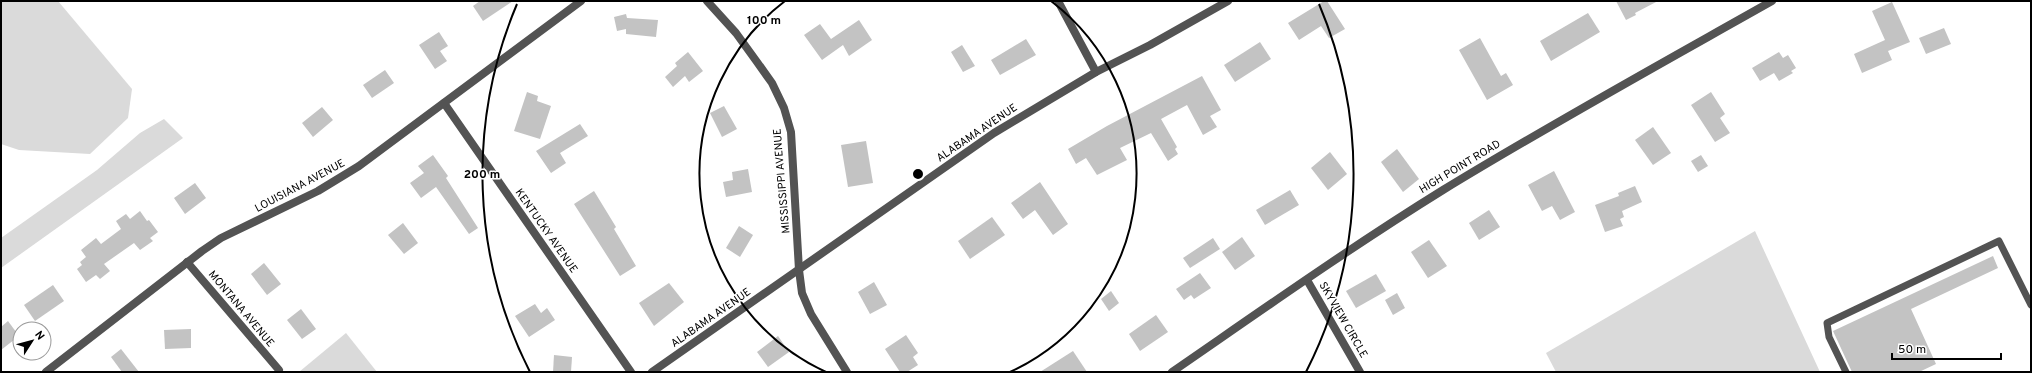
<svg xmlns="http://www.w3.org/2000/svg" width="2032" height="373" viewBox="0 0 2032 373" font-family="Overpass,sans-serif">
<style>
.green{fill:#dadada}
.building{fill:#c3c3c3}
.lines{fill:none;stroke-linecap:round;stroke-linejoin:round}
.lane{stroke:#535353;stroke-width:7}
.street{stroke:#535353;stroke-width:8}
.ring{fill:none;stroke:#000;stroke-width:2}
.labels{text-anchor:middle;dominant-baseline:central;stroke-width:3;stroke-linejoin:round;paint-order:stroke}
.street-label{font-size:11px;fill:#000;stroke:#fff}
.centre{fill:#000;stroke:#fff;stroke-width:2}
.ring-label{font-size:12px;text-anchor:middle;font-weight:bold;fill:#000;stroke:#fff;stroke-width:3;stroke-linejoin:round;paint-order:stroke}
</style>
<rect width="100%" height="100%" fill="#fff"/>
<g class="green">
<path d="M1 1H58L132 89 128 118 90 154 19 150 1 144Z"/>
<path d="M164 119 183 138 1 268V238L97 170 140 133Z"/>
<path d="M1755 231 1820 372H1556L1546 353Z"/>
<path d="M346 333 377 372H299Z"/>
</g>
<g class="building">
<path d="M480 1H513L483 21 473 6Z"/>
<path d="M1324 1H1327L1345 29 1329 38 1321 26 1299 40 1288 23Z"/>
<path d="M1616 1H1658L1635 13 1636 15 1626 20Z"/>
<path d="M1892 2 1910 42 1888 51 1892 60 1862 73 1854 54 1885 40 1872 11Z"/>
<path d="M1588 13 1600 32 1551 61 1540 41Z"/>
<path d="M626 14 627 18 658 20 656 37 626 34V29L617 31 614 17Z"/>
<path d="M859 20 872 40 849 56 843 45 822 60 804 35 820 24 831 39Z"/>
<path d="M1944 28 1951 44 1926 54 1919 38Z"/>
<path d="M439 32 448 46 440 51 447 61 435 69 419 45Z"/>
<path d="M1480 38 1501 76 1506 73 1513 85 1487 100 1459 50Z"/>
<path d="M1026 39 1036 55 1000 75 991 60Z"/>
<path d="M1260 42 1271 59 1235 82 1224 65Z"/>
<path d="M962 45 975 66 963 72 951 52Z"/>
<path d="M688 52 703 71 689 82 685 76 673 87 665 77 677 66 675 63Z"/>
<path d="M1779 52 1783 58 1788 55 1796 68 1791 71 1793 73 1779 81 1774 73 1760 81 1752 68Z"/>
<path d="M385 70 394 83 372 98 363 85Z"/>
<path d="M1202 76 1221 110 1210 116 1217 127 1203 135 1187 105 1161 119 1177 147 1175 149 1178 154 1168 161 1151 133 1120 148 1127 160 1097 175 1086 158 1076 164 1068 149 1107 126Z"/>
<path d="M527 92 538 96 537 101 551 106 540 139 514 131Z"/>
<path d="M1711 92 1725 114 1720 118 1730 133 1715 142 1691 105Z"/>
<path d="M724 106 737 129 722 137 710 113Z"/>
<path d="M322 107 333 120 313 137 302 123Z"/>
<path d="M580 124 588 136 560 153 566 163 551 173 536 151Z"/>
<path d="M1653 127 1671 153 1653 165 1635 140Z"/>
<path d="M866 141 873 183 848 187 841 145Z"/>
<path d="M1397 149 1419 179 1403 192 1381 162Z"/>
<path d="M1330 152 1347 174 1328 190 1311 168Z"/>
<path d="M433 155 448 176 446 178 478 228 469 234 436 187 421 198 410 183 424 173 418 166Z"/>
<path d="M1701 155 1708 166 1698 172 1691 161Z"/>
<path d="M748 169 752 192 726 197 723 182 733 180 732 172Z"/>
<path d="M1554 171 1575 212 1560 220 1552 206 1542 211 1528 185Z"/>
<path d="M1040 182 1068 224 1053 235 1035 210 1023 219 1011 203Z"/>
<path d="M195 183 206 198 185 214 174 198Z"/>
<path d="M1635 186 1642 202 1622 211 1624 217 1620 219 1623 226 1605 232 1595 205 1619 196 1618 193Z"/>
<path d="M1290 190 1299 205 1265 225 1256 210Z"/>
<path d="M594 191 616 227 614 229 636 266 620 276 574 204Z"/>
<path d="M1489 210 1500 227 1479 240 1469 223Z"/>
<path d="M140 211 147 221 149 220 158 232 150 238 153 241 140 250 134 243 104 264 110 271 100 279 96 275 86 282 77 269 82 265 80 262 86 257 81 250 96 238 101 244 121 229 116 221 126 214 130 219Z"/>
<path d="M992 217 1005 235 970 259 958 241Z"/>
<path d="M403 223 418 243 404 254 388 235Z"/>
<path d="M739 226 753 235 740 257 726 248Z"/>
<path d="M1242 237 1255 256 1235 270 1222 252Z"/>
<path d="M1213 238 1220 249 1190 268 1183 258Z"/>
<path d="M1429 240 1447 266 1428 278 1411 252Z"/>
<path d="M1993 256 1998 268 1911 309 1936 364 1919 372H1852L1833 331Z"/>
<path d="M264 263 281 284 267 295 251 274Z"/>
<path d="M1200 273 1211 288 1194 299 1191 295 1184 300 1176 289Z"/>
<path d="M1376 274 1386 291 1356 308 1346 291Z"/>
<path d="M874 282 887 305 870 314 858 292Z"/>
<path d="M669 283 684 302 654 326 639 303Z"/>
<path d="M53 285 64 301 35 321 24 305Z"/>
<path d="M1111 291 1119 303 1109 311 1101 299Z"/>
<path d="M1397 293 1405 308 1393 315 1385 300Z"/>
<path d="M535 304 541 313 547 308 555 320 529 337 515 316Z"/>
<path d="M301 309 316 329 302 339 287 320Z"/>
<path d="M1156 315 1168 332 1140 351 1129 334Z"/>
<path d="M8 321 19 336 1 350V327Z"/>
<path d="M191 329V348L165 349 164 330Z"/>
<path d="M906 335 918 353 913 357 918 365 907 372H900L885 349Z"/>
<path d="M778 336 789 352 768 367 757 352Z"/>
<path d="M121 349 139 372H122L111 357Z"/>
<path d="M1073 351 1087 372H1040Z"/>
<path d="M554 355 572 357 571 372H553Z"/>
</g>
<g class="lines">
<path class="lane" d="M1846 372 1829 337 1827 323 1999 241 2031 305"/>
<g class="street">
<path d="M707 1 736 33 757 62 772 83 784 108 791 132 799 270 802 293 811 314 847 372"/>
<path d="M1058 1 1096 72"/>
<path d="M444 103 631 372"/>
<path d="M187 262 279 370"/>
<path d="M1307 280 1360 372"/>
<path d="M46 372 202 251 221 238 318 191 359 166 581 1"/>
<path d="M652 372 994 133 1096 72 1150 45 1228 1"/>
<path d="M1172 372C1262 310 1351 247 1443 190 1551 124 1662 63 1772 1"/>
</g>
</g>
<g class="ring">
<path d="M826 372A218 218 0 0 1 785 1M1051 1A218 218 0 0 1 1010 372"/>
<path d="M530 372A436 436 0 0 1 517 4M1319 4A436 436 0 0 1 1306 372"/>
</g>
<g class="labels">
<g class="street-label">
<text transform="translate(977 133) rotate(-34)">ALABAMA AVENUE</text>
<text transform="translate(1460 167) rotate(-31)">HIGH POINT ROAD</text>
<text transform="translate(782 181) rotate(-95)">MISSISSIPPI AVENUE</text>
<text transform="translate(300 186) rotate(-28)">LOUISIANA AVENUE</text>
<text transform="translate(546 231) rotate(55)">KENTUCKY AVENUE</text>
<text transform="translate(241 309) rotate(50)">MONTANA AVENUE</text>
<text transform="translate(711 318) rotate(-35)">ALABAMA AVENUE</text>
<text transform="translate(1343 320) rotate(60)">SKYVIEW CIRCLE</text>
</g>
</g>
<circle cx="918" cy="174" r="6" class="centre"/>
<g class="ring-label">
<text x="764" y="24">100 m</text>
<text x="482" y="178">200 m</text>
</g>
<rect width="2032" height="373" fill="none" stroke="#000000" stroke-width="4"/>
<g transform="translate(32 341) rotate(54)"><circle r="19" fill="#ffffff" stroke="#999999"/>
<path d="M0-3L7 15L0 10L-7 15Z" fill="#000000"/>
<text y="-6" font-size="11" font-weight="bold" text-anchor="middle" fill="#000000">N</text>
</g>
<path d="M1892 353v6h109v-6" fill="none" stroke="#000000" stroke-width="2"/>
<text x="1898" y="353" font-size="12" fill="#000000" stroke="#ffffff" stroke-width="3" paint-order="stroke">50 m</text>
</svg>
